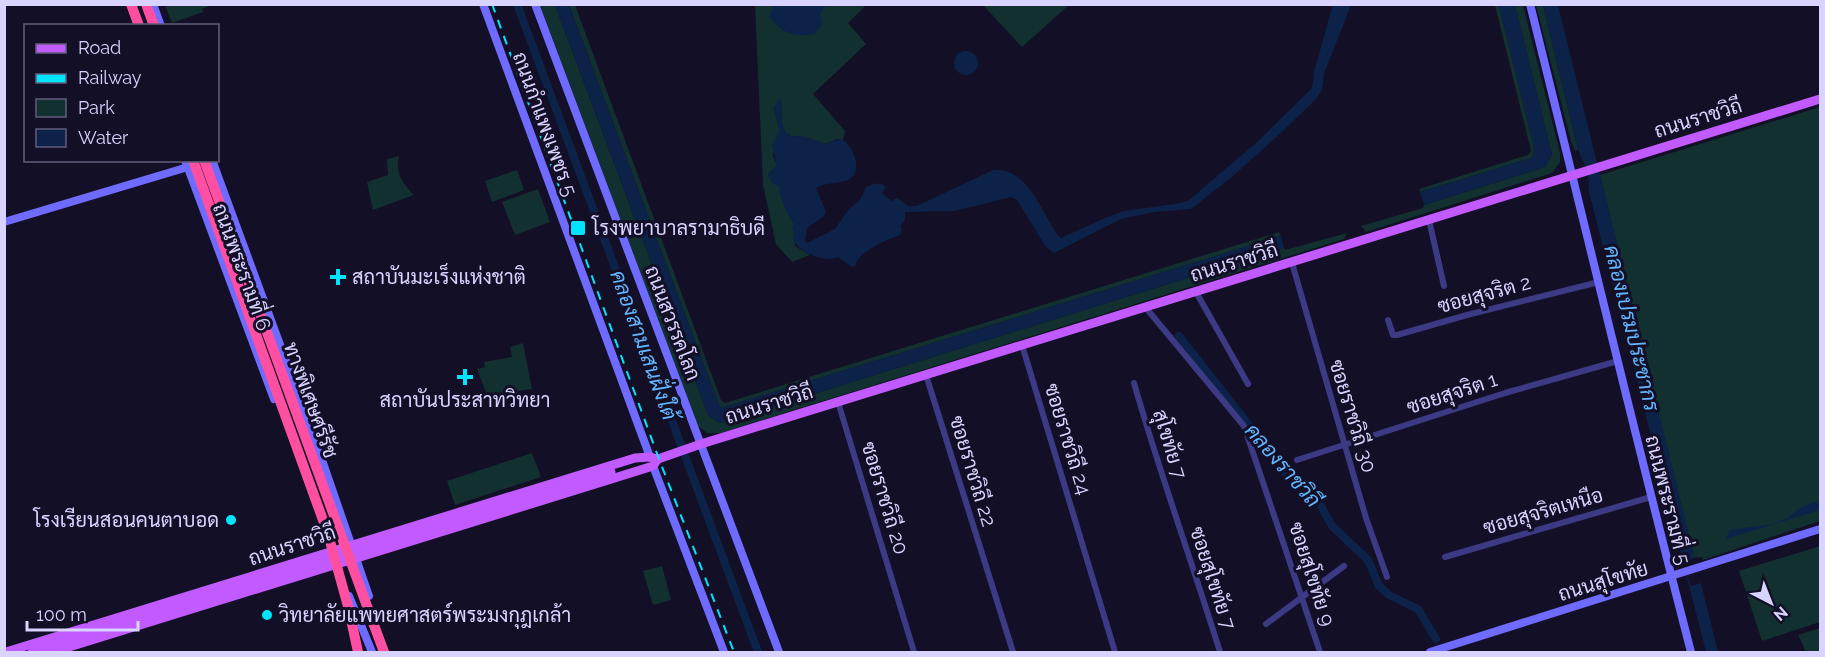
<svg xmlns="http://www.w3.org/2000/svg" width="1825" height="657" viewBox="0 0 1825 657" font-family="Raleway,Sarabun,sans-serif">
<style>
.green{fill:#12302f}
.water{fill:#0c2248}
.pier{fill:#130f26}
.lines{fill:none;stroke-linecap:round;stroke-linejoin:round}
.canal{stroke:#0c2248;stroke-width:8}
.street{stroke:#3d3a85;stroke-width:6}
.secondary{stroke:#6f6bff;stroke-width:8}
.primary{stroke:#c25bff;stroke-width:9}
.highway{stroke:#ff4fa3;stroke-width:10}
.rail{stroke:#00e5ff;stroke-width:2;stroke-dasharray:9 8;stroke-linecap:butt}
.primary-bridge{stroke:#c25bff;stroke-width:9}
.highway-bridge{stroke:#ff4fa3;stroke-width:10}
.poi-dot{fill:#00e5ff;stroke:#130f26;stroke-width:2}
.labels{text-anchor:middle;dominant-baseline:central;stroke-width:6;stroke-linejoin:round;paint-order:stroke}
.street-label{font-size:20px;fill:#d9d4ff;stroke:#130f26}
.poi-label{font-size:20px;fill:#d9d4ff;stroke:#130f26;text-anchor:start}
.water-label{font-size:21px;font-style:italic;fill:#62b6ff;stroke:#130f26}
</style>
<rect width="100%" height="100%" fill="#130f26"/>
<g class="green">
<path d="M165 5V4L212 5 202 9 203 12 172 23Z"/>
<path d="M540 5H555L708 415 720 423 1284 248 1285 250 1347 233 1344 239 720 433H707L698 426Z"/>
<path d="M569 5H575L721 400 725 403 1279 232 1281 236 722 408 719 405Z"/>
<path d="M755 5H866L848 23 866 44 813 94 845 131 843 140 837 139 826 144 805 137 791 136 785 132 782 123 781 100 774 108 780 131 773 155 777 166 769 172 771 182 779 186C782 198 786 214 794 223L795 246 810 255 792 262 776 244 763 185Z"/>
<path d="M983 5H1069L1022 47Z"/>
<path d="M1495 5H1499L1535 151 1532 158 1420 192 1419 189 1528 155 1531 151Z"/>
<path d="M1515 5H1523L1560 153V162L1552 173 1366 232 1361 226 1423 208 1424 205 1545 167 1552 155Z"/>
<path d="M1536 5H1543L1578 150 1575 151 1571 141Z"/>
<path d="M1820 107V521L1703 560 1702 557 1694 558 1600 175Z"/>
<path d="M399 156C395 172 402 183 414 195L373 210 367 182 388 175 387 159Z"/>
<path d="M517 170 524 190 492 202 485 181Z"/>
<path d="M538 189 550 222 515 235 502 202Z"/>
<path d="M523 343 532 389 487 395 477 369 485 367 484 362 512 357 510 347Z"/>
<path d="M532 453 541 477 455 505 447 481Z"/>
<path d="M1820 546V622L1762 641 1739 571Z"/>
<path d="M662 566 671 600 653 605 643 571Z"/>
<path d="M1820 628V652H1806L1798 635Z"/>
</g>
<g class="water">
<path d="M1333 4 1351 5 1324 74 1322 90 1316 99 1283 131 1233 176 1191 209 1154 212 1121 219 1054 253 1046 247 1017 200 1011 197 954 211 905 212C905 219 906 221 900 226L902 229 900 235C887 240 859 250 855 266L852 267 838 257C825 263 798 253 793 239L795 232 792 229 794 223C787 215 779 196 779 186L771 182 768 176 769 172 777 166 772 145 779 131 774 108 778 100H781L782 123 785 132 791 136 805 137 826 144C831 143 837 137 843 140 853 146 862 169 852 177 843 185 828 181 816 188L826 212 823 217 807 228 805 240 807 243 835 229 849 209 860 200 866 187C874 184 880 181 886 187L882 193 891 201 897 198 908 206H917L993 170C1026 167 1041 209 1056 233L1061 238 1105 218 1124 211 1181 203 1189 200 1257 142 1311 89C1315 81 1312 73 1316 65Z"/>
<path d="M555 5H569L719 405 722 408 1281 236 1284 248 720 423 708 415Z"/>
<path d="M773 5H825L820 14 822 24 815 34C798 38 779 33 770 17Z"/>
<path d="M1499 5H1515L1552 155 1545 167 1424 205 1420 192 1532 158 1535 151Z"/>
<path d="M1543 5H1558L1718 652H1706L1589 192 1588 173 1578 150Z"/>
<circle cx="966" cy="63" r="12"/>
<path d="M1814 502 1820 504V510L1726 539 1730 530 1773 524 1789 517 1798 509Z"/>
</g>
<path class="pier" d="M1697 557 1704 582 1691 586 1683 562Z"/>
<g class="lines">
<g class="canal">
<path d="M517 4 758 652"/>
<path d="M1179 336 1278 462 1285 473 1302 488 1316 497 1332 526 1368 560 1379 586 1389 595 1418 609 1436 639"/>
</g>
<g class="street">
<path d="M1429 220 1444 286"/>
<path d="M1292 263 1366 518 1387 577"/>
<path d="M1196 292 1248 384"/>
<path d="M1146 308 1244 426 1320 652"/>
<path d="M1388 320 1393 335H1397L1467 315 1599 282"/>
<path d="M1022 345 1115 652"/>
<path d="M926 375 1013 652"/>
<path d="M1134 383C1160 474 1192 562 1220 652"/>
<path d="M838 402 914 652"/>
<path d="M1297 460 1505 393 1618 361"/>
<path d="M1445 557 1651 497"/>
<path d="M1266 624 1344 566"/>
</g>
<g class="secondary">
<path d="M153 4 161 26"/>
<path d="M483 4 650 457"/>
<path d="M535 4 779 652"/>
<path d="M1530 4C1584 221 1635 437 1691 652"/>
<path d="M185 160 274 399"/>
<path d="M212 160 314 437 369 596"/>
<path d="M4 222 188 167"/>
<path d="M653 466 724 652"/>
<path d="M349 596 372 652"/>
<path d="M1430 652 1820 529"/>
</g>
<g class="primary">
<path d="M6 652 635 458 650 457 658 459"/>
<path d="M32 652 107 629"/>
<path d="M53 652 605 481 653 466 658 459 701 444 1820 99"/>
</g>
<g class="highway">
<path d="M131 4 139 26"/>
<path d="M146 4 154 26"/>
<path d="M349 610 358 652"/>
<path d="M371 617 384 652"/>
</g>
<path class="rail" d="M492 4 659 459 734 652"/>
<path class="primary-bridge" d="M107 629 611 472"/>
<g class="highway-bridge">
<path d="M193 160 328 534 349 610"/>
<path d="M204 160 371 617"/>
</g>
</g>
<g class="poi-dot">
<rect x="570" y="220" width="16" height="16" rx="3"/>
<path d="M335 268h6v6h6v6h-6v6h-6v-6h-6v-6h6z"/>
<path d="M462 368h6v6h6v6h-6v6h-6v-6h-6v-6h6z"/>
<circle cx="231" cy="520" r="6"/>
<circle cx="267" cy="615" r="6"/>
</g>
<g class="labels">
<g class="street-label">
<text transform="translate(1698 118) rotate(-17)">ถนนราชวิถี</text>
<text transform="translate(545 124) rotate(70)">ถนนกำแพงเพชร 5</text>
<text transform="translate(1234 262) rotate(-17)">ถนนราชวิถี</text>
<text transform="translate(242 267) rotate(70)">ถนนพระรามที่ 6</text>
<text transform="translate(1484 294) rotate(-15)">ซอยสุจริต 2</text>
<text transform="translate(673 323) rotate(69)">ถนนสวรรคโลก</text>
<text transform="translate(1452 393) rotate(-18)">ซอยสุจริต 1</text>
<text transform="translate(311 400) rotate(70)">ทางพิเศษศรีรัช</text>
<text transform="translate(769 404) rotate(-17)">ถนนราชวิถี</text>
<text transform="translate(1353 416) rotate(73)">ซอยราชวิถี 30</text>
<text transform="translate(1068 439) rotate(73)">ซอยราชวิถี 24</text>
<text transform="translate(1170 444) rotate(73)">สุโขทัย 7</text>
<text transform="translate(973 471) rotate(73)">ซอยราชวิถี 22</text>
<text transform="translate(885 498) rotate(73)">ซอยราชวิถี 20</text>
<text transform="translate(1668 500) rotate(76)">ถนนพระรามที่ 5</text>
<text transform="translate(1543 511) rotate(-16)">ซอยสุจริตเหนือ</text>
<text transform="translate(292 545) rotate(-18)">ถนนราชวิถี</text>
<text transform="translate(1312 574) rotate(72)">ซอยสุโขทัย 9</text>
<text transform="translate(1213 578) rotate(72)">ซอยสุโขทัย 7</text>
<text transform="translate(1603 581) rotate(-17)">ถนนสุโขทัย</text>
</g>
<g class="poi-label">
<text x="592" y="228">โรงพยาบาลรามาธิบดี</text>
<text x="352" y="277">สถาบันมะเร็งแห่งชาติ</text>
<text x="465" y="400" text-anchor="middle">สถาบันประสาทวิทยา</text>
<text x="219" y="520" text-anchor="end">โรงเรียนสอนคนตาบอด</text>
<text x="279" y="615">วิทยาลัยแพทยศาสตร์พระมงกุฎเกล้า</text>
</g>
<g class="water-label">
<text transform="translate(1632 328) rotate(76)">คลองเปรมประชากร</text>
<text transform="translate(644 345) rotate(70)">คลองสามเสนฝั่งใต้</text>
<text transform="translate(1283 465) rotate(49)">คลองราชวิถี</text>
</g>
</g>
<rect width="1825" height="657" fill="none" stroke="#d9d4ff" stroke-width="12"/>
<rect x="24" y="24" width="195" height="138" fill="#130f26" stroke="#625e7d" stroke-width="1.5"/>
<rect x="36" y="44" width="30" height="9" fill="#c25bff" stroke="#625e7d" stroke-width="1.5"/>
<text x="78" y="54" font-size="18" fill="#d9d4ff">Road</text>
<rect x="36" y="74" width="30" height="9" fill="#00e5ff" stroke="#625e7d" stroke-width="1.5"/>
<text x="78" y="84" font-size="18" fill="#d9d4ff">Railway</text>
<rect x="36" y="99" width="30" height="18" fill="#12302f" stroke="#625e7d" stroke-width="1.5"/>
<text x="78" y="114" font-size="18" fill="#d9d4ff">Park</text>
<rect x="36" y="129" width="30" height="18" fill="#0c2248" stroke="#625e7d" stroke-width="1.5"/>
<text x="78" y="144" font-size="18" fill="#d9d4ff">Water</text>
<g transform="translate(1771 603) rotate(138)" stroke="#130f26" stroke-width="4.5" paint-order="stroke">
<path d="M0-4.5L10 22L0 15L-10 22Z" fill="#d9d4ff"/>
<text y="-9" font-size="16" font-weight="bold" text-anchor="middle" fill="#d9d4ff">N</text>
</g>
<path d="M27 621v9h111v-9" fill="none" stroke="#d9d4ff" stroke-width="3"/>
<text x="36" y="621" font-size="18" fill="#d9d4ff" stroke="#130f26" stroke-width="4.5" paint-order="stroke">100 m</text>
</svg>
